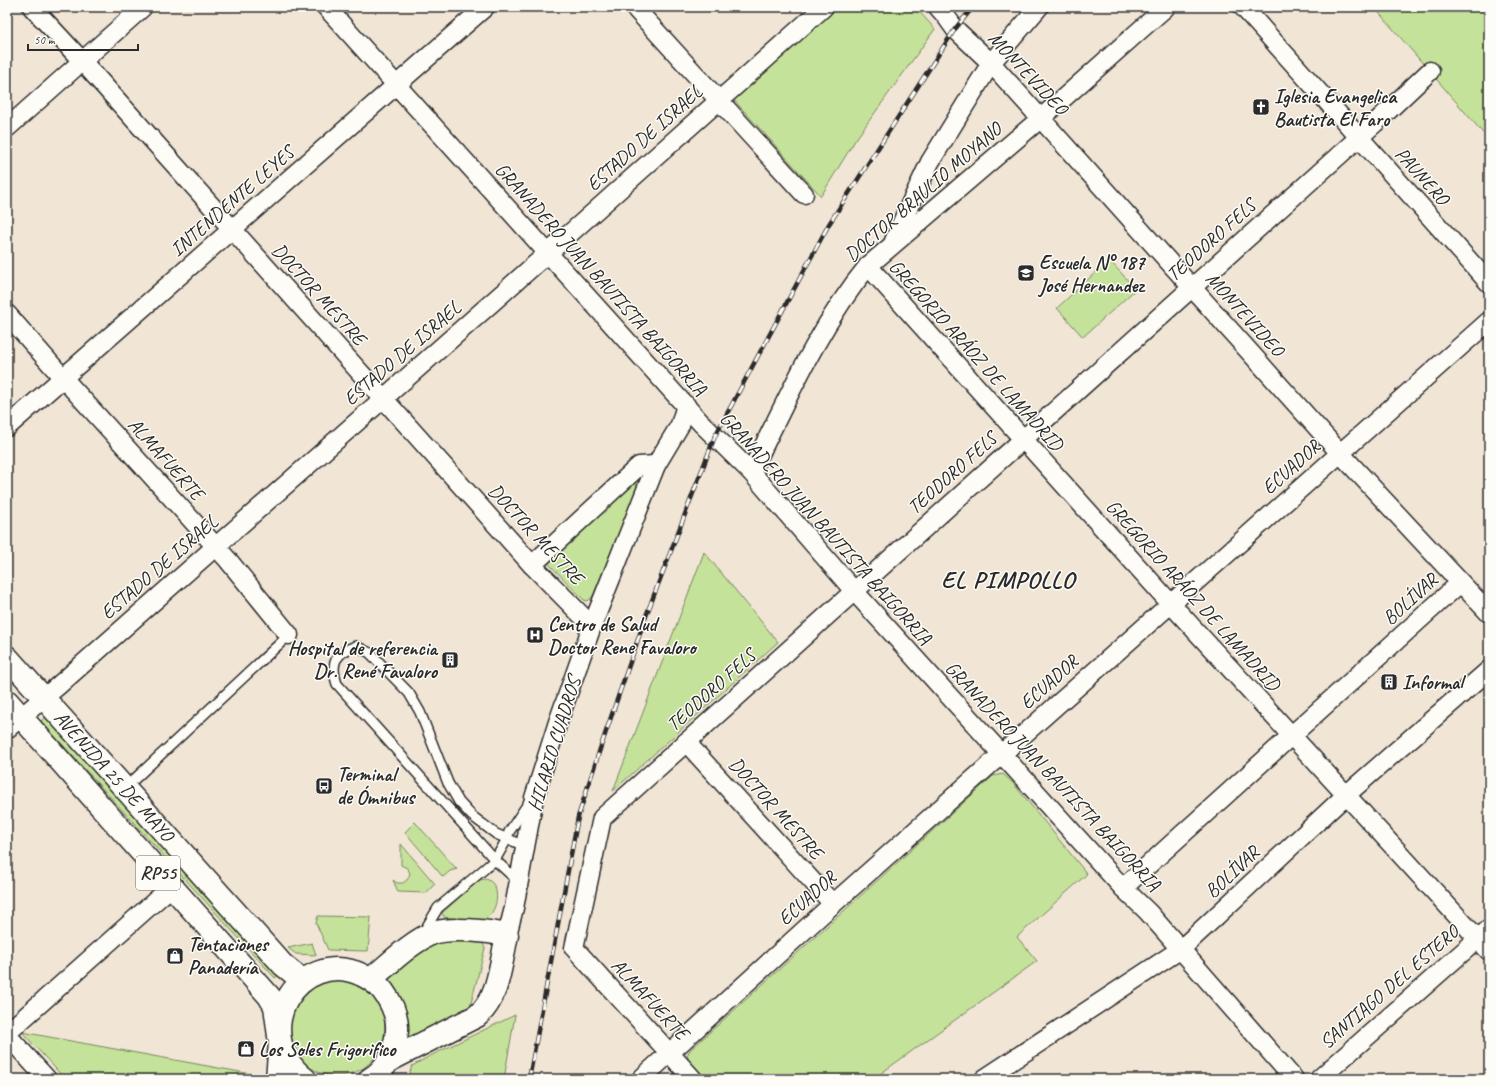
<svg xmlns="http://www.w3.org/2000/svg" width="1496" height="1086" viewBox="0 0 1496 1086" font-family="Caveat,sans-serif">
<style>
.green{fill:#c4e299;stroke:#788662}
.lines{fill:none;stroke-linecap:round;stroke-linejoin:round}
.service-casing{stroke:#2b2b2b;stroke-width:12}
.minor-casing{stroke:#2b2b2b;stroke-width:21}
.tertiary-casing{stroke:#2b2b2b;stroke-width:25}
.primary-casing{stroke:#2b2b2b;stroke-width:25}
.service{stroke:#fdfcf7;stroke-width:9}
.minor{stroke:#fdfcf7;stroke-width:18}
.tertiary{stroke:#fdfcf7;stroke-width:22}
.primary{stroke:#fdfcf7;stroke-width:22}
.rail-casing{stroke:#2b2b2b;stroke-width:4.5}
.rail{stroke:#fdfcf7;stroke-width:3;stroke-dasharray:9;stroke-linecap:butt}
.labels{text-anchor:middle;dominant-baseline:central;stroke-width:3;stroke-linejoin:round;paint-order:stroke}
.shield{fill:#fdfcf7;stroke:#6a6a68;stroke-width:1}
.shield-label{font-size:19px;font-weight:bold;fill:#2b2b2b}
.street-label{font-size:20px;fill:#2b2b2b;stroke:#fdfcf7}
.poi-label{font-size:20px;font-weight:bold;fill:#2b2b2b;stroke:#fdfcf7;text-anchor:start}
.district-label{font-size:24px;font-weight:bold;letter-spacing:1px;fill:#2b2b2b;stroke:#fdfcf7}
</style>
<rect width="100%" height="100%" fill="#f1e5d5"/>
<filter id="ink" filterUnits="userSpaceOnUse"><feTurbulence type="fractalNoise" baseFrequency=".025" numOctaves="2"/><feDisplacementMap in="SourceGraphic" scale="8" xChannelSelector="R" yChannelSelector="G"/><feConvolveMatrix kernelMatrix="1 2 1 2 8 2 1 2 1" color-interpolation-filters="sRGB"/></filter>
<g filter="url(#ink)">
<g class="green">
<path d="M836 7H915L935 29 856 139 821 196 733 99Z"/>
<path d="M1374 7H1489V140Z"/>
<path d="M1109 260 1136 289 1083 337 1057 308Z"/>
<path d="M639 476 642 478 593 596 588 601 584 600 547 562Z"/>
<path d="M704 552 778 642 613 791 703 555Z"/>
<path d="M46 717 280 974 275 978 41 721Z"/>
<path d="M1003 774 1013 783 1087 874 1017 937 1037 961 873 1079H701L692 1069 687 1055 690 1050 993 776Z"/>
<path d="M415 822 452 864 457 869 450 871 443 877 405 832Z"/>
<path d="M401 844 435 884 426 893 398 892 393 880 397 883H403L408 879 410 873 407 868 401 865Z"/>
<path d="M486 879C503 884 498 916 482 920 473 922 454 918 444 917L442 913 479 880Z"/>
<path d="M318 916 371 917 368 951 328 950 316 923Z"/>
<path d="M432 941H479L483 944 485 948 470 1007 400 1043C403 1013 408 1005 388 979Z"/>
<path d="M312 943 316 955 296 954 288 948Z"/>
<circle cx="337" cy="1028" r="48"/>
<path d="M515 1015 504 1079H413L410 1072 412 1066 432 1055Z"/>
<path d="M22 1032 262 1076 266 1077V1079H65Z"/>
</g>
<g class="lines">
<g class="service-casing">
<g id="service">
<path d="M125 788 289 635"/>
<path d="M519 882 495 860 337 684C330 663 335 653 356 646L370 653 409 693 420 712 448 783 459 802 472 816 496 834 525 846"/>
<path d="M423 933 438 908 495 860 507 839 509 832 529 802"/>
</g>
</g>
<g class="minor-casing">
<g id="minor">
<path d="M32 7 82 61 532 565 592 626"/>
<path d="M326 7 701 423 751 472 854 591 1123 888 1148 912 1294 1079"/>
<path d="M634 7 804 194"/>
<path d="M938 7 945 15 955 29 991 63 1340 453 1489 613"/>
<path d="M1243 7 1489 283"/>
<path d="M7 128 143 7"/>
<path d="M894 241 907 211 930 162 991 63 1039 7"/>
<path d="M868 266 1171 604 1489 951"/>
<path d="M7 314 63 378 228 560 289 635"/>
<path d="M7 427 485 7"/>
<path d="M751 472C786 402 818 327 868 266L1040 119 1166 7"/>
<path d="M532 565 639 466 656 465"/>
<path d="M7 729 59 685 548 253 824 7"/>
<path d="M686 742 833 904"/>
<path d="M1123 888 1460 583"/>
<path d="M507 935 514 908 534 798 558 722 592 626 656 465 680 425 686 405"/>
<path d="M7 1033 171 887"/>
<path d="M7 1035 47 1079"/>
<path d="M641 1079 833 904 1489 321"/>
<path d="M693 1079 574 948 602 818 1375 123 1430 71"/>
<path d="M984 1079 1181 949 1346 795 1489 670"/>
<path d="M1319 1079 1489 929"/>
</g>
</g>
<g class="tertiary-casing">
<path id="tertiary" d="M371 979C388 965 412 941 433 933 451 927 488 931 507 935 501 961 499 999 477 1016L388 1061"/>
</g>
<g class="primary-casing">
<g id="primary">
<path d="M7 657 283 965 303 981"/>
<path d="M7 701 269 996 275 1006 279 1036"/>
<path d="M277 1079 280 1042"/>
<path d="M305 1079C245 1032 300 946 362 975 370 979 378 984 383 991 392 1003 398 1016 397 1031 395 1050 388 1069 370 1079"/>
</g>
</g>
<use href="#service" class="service"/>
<use href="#minor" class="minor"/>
<use href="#tertiary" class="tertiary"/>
<use href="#primary" class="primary"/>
<g class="rail-casing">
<path id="rail" d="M529 1079 578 817 600 749 646 616 715 436 829 224 955 29 973 7"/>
</g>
<use href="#rail" class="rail"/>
</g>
</g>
<defs>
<g id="church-square" transform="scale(0.9)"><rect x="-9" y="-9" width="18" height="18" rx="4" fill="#2b2b2b" stroke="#fdfcf7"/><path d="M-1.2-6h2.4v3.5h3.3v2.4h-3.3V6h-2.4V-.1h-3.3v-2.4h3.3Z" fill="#fff"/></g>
<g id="school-square" transform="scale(0.9)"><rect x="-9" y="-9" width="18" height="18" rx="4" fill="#2b2b2b" stroke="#fdfcf7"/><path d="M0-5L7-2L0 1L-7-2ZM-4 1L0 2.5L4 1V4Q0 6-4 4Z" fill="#fff"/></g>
<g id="hospital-square" transform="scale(0.9)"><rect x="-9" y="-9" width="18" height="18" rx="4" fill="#2b2b2b" stroke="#fdfcf7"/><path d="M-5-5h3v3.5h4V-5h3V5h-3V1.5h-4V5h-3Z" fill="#fff"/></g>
<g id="building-square" transform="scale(0.9)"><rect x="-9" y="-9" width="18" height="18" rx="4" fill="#2b2b2b" stroke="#fdfcf7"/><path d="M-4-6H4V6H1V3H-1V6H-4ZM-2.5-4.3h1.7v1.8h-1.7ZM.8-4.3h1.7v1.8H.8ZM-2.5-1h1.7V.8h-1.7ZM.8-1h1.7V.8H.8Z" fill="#fff"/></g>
<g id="bus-square" transform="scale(0.9)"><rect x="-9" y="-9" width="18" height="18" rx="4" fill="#2b2b2b" stroke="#fdfcf7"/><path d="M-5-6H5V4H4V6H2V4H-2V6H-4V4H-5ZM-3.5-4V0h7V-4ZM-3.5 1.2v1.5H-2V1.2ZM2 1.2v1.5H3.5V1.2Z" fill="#fff"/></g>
<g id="shop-square" transform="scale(0.9)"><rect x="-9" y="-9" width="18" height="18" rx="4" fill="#2b2b2b" stroke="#fdfcf7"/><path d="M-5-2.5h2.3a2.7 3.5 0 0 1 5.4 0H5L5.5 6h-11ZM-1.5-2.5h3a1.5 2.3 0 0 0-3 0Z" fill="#fff"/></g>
</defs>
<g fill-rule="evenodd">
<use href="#church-square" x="1261" y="107"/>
<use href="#school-square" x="1026" y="273"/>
<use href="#hospital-square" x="535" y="635"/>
<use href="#building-square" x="450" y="660"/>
<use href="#building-square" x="1389" y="682"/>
<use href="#bus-square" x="324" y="786"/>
<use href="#shop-square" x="175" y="956"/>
<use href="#shop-square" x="246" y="1049"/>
</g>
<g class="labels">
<rect class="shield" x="136" y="856" width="44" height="34" rx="3"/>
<g class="shield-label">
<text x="158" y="873">RP55</text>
</g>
<g class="street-label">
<text transform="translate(1028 73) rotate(47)">MONTEVIDEO</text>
<text transform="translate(644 138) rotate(-42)">ESTADO DE ISRAEL</text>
<text transform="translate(1422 176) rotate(48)">PAUNERO</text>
<text transform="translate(923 192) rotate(-41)">DOCTOR BRAULIO MOYANO</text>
<text transform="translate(232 201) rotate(-41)">INTENDENTE LEYES</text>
<text transform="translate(1211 240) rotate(-42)">TEODORO FELS</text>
<text transform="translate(601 279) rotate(48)">GRANADERO JUAN BAUTISTA BAIGORRIA</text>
<text transform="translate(319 294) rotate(48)">DOCTOR MESTRE</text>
<text transform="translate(1245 314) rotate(48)">MONTEVIDEO</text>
<text transform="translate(402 353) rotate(-41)">ESTADO DE ISRAEL</text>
<text transform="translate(976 355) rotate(48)">GREGORIO ARÁOZ DE LAMADRID</text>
<text transform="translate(166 459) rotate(48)">ALMAFUERTE</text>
<text transform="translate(1291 467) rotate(-42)">ECUADOR</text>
<text transform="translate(952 473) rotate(-42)">TEODORO FELS</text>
<text transform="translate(826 528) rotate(48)">GRANADERO JUAN BAUTISTA BAIGORRIA</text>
<text transform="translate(536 534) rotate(47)">DOCTOR MESTRE</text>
<text transform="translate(159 567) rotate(-41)">ESTADO DE ISRAEL</text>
<text transform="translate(1193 595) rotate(48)">GREGORIO ARÁOZ DE LAMADRID</text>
<text transform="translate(1410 599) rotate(-42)">BOLÍVAR</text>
<text transform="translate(1049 682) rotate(-42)">ECUADOR</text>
<text transform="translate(711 690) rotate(-42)">TEODORO FELS</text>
<text transform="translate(554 744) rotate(-73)">HILARIO CUADROS</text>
<text transform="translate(114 776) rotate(48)">AVENIDA 25 DE MAYO</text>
<text transform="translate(1053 776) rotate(47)">GRANADERO JUAN BAUTISTA BAIGORRIA</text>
<text transform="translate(776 808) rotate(48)">DOCTOR MESTRE</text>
<text transform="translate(1232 872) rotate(-43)">BOLÍVAR</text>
<text transform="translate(807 898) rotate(-42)">ECUADOR</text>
<text transform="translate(1389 987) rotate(-41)">SANTIAGO DEL ESTERO</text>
<text transform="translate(650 999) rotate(47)">ALMAFUERTE</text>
</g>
<g class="poi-label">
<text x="1274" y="96">Iglesia Evangelica<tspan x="1274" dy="23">Bautista El Faro</tspan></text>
<text x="1039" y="262">Escuela N° 187<tspan x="1039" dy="23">José Hernandez</tspan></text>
<text x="548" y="624">Centro de Salud<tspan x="548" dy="23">Doctor Rene Favaloro</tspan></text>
<text x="437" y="648" text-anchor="end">Hospital de referencia<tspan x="437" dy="23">Dr. René Favaloro</tspan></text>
<text x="1402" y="682">Informal</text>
<text x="337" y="774">Terminal<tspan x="337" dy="23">de Ómnibus</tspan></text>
<text x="188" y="944">Tentaciones<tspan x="188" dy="23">Panadería</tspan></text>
<text x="259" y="1049">Los Soles Frigorifico</text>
</g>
<g class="district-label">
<text x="1008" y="580">EL PIMPOLLO</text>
</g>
</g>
<rect width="1496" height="1086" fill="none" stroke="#fdfcf7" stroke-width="24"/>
<rect x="12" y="12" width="1472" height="1062" fill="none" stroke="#2b2b2b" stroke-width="1.5" filter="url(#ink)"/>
<path d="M28 44v6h110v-6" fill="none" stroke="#2b2b2b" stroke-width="2"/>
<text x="34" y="44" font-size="12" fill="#2b2b2b" stroke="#fdfcf7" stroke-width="3" paint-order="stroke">50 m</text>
</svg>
